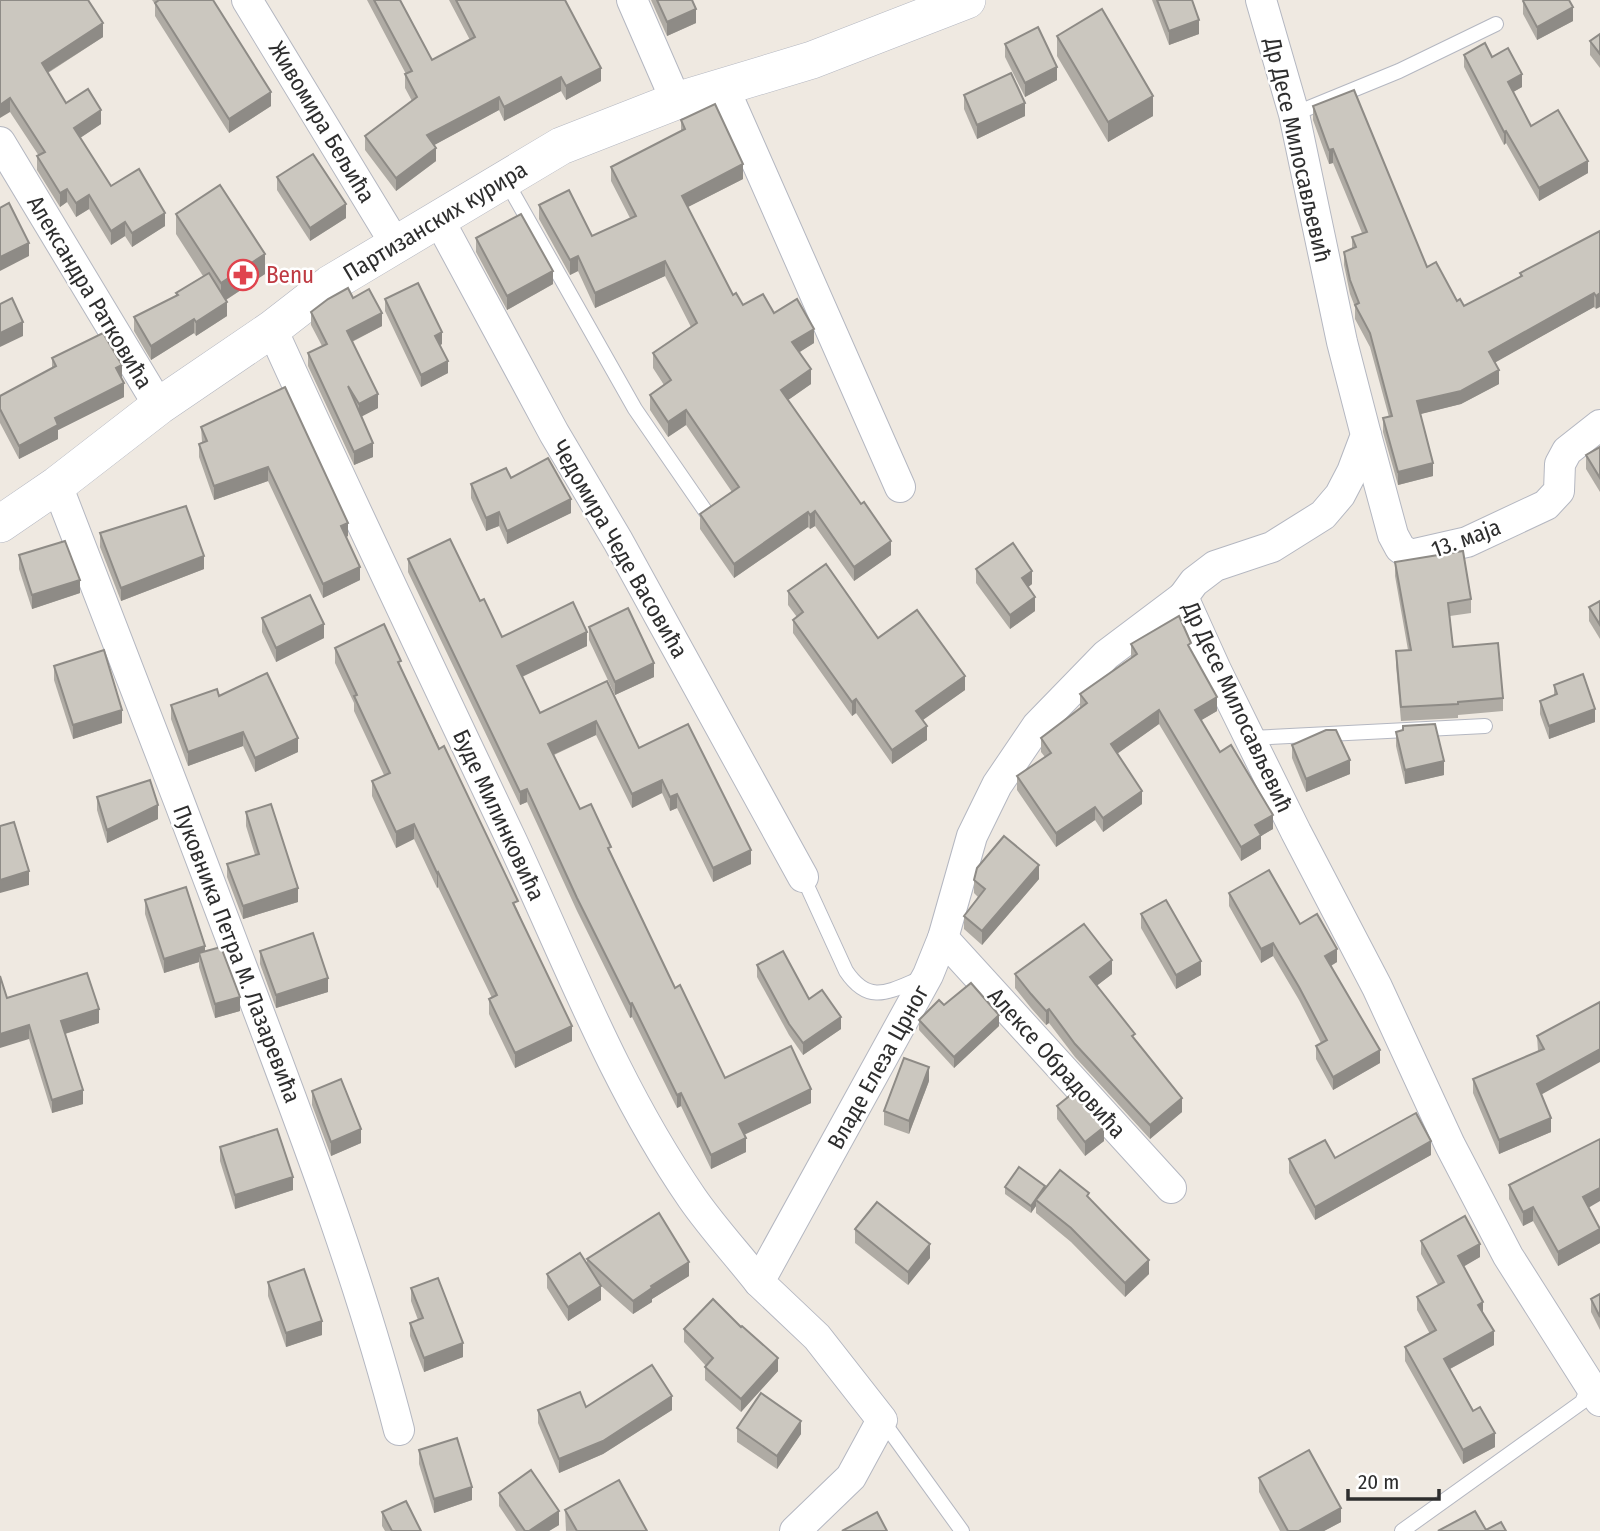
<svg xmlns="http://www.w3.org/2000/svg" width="1600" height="1531" viewBox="0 0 1600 1531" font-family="'Fira Sans Condensed',sans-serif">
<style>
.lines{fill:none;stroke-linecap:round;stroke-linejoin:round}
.service-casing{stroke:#b4b7c1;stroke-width:16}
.minor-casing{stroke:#b4b7c1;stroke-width:32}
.tertiary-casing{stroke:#b4b7c1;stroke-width:38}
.service{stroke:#fff;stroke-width:14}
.minor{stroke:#fff;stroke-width:30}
.tertiary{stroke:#fff;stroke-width:37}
.wall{fill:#afaba4}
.shaded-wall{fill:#8e8b86}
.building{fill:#cbc7bf;stroke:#8e8b86;stroke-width:2}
.labels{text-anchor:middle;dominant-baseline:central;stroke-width:5;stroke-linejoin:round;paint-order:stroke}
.street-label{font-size:23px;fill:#2e2e2e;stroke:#fff}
.health-label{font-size:23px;fill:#be3a42;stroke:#fff;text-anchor:start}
</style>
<rect width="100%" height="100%" fill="#efe9e1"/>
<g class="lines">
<g class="service-casing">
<g id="service">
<path d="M1294 114 1399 71 1496 24"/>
<path d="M506 181 635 409 706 512"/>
<path d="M1251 738 1485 726"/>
<path d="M803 877 846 971C870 1007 891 990 924 977"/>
<path d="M882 1420 962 1531"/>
<path d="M1402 1531 1582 1402 1589 1385"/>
</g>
</g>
<g class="minor-casing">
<g id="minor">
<path d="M247 0 396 245"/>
<path d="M632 0 676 101"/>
<path d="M1261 0 1294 114 1342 342 1366 435 1352 472 1340 495 1323 515 1272 547 1215 566 1194 582 1183 597 1216 670 1296 832 1377 987 1450 1145 1508 1256 1600 1401"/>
<path d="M724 88 900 487"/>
<path d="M0 142 159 406"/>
<path d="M439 220 554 433 618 541 803 877"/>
<path d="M272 329C349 499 430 668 510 837 567 959 615 1086 692 1198 712 1227 737 1254 759 1282"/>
<path d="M1366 435 1393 535 1400 548 1410 555 1467 542 1546 505 1559 491 1560 464 1567 451 1600 425"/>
<path d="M57 485C123 654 188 824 252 994 306 1137 361 1282 399 1430"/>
<path d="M943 938 1171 1188"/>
<path d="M795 1531 851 1477 882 1420 817 1337 759 1282 928 975 943 938 972 836 997 785 1037 726 1106 655 1183 597"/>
</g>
</g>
<g class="tertiary-casing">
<path id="tertiary" d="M0 524 57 485 159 406 272 329 330 284 561 146 676 101 812 60 967 0"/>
</g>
<use href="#service" class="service"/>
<use href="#minor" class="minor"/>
<use href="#tertiary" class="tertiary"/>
</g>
<g class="wall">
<path d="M0 0 103 37 48 73 66 103 101 124 80 138 111 186 165 226 132 247 125 236 111 245 89 209 76 217 67 202 60 207 37 170V156H39L10 112Z"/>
<path d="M152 0H213L271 106 229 133 155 16V4Z"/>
<path d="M367 0H400L432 60 470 40 449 0H565L601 81 566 100 561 91 504 121 499 110 434 145 436 161 396 191 365 150V136L412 101 405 88V74H406Z"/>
<path d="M651 0H692L696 23 667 36Z"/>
<path d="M1152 0H1192L1199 34 1169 45Z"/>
<path d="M1523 1 1573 21 1537 40 1523 14Z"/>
<path d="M1600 34V68L1590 55V41Z"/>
<path d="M1057 36 1153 116 1108 142 1057 56Z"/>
<path d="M1005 44 1057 80 1025 97 1005 57Z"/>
<path d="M1464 55 1492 57 1522 87 1513 92 1531 126 1588 173 1539 201 1506 143 1504 145 1464 67Z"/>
<path d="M964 95 1025 116 977 139 964 109Z"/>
<path d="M1313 106 1427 267 1457 301 1464 306 1520 277V273L1600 231 1596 309 1594 307 1495 362 1499 384 1461 404 1420 414 1433 476 1398 485 1383 432V418L1389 417 1370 347 1355 319V307L1350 294 1344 265V252L1352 248V237L1362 233 1333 163 1329 164 1313 120Z"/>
<path d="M681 120 743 179 688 207 733 295 743 305 774 313 814 343 799 352 811 384 788 400 891 555 854 581 815 526 810 529 808 527 734 578 700 529V514L732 492 686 425 668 437 650 410V395L664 385 653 368V353L691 327 665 276 595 308 578 271 570 275 539 219V205L592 236 630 218 611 181V167L681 131Z"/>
<path d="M277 177 346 218 310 241 277 190Z"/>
<path d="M176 214 265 274 226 300 227 316 196 336 194 333 151 360 134 331V317L176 296V293L203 276 176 234Z"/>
<path d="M476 238 553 284 507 310 476 252Z"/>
<path d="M353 298 382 326 352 342 378 408 361 416 373 457 354 465 308 366V353L322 346 311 325V312Z"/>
<path d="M385 299 442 344 440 345 448 373 421 387 385 311Z"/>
<path d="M52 358 122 379 124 397 58 430V439L19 459 0 423V396L52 369Z"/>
<path d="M285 387 348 536 346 537 360 580 323 598 268 481 214 500 199 457V444L202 442 201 427Z"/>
<path d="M1600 447V492L1586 469V455Z"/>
<path d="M511 478 571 513 507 544 499 526 486 531 471 498V484Z"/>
<path d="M100 533 204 569 121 601 100 547Z"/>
<path d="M19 555 80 593 32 609 19 569Z"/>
<path d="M408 559 480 601 502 637 587 646 522 677 540 713 607 681 639 748 751 864 713 882 677 808 670 811 662 793 632 808 596 735 554 755 580 809 611 853 675 988 725 1078 811 1103 744 1135 746 1152 711 1169 681 1106 677 1108 632 1017 630 1018 577 911 527 802 520 805 408 572Z"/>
<path d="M1395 562 1471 599V613L1450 616 1453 647 1503 698V711L1458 715V718L1401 721 1396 665V651L1408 650 1395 576Z"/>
<path d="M976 569 1032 584 1028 587 1035 611 1010 629 976 583Z"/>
<path d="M788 591 878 638 965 690 922 720 927 740 892 764 856 713 852 716 793 633V620L797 617 788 605Z"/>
<path d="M1600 601V639L1589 621V607Z"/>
<path d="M262 618 324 638 276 662 262 632Z"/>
<path d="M589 627 654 677 615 695 589 640Z"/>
<path d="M1131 644 1191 651 1217 711 1201 720 1220 752 1273 829 1261 836V849L1241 861 1159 724 1117 754 1142 804 1103 832 1095 820 1056 847 1017 790V776L1045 757 1041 752V738L1080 708V694L1131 658Z"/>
<path d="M335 648 401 668 518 911 572 1041 515 1068 489 1014V999L492 998 438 887 437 888 414 839 396 848 372 796V781L384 775 354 711V703L335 663Z"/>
<path d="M54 666 122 723 73 739 54 680Z"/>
<path d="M1554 685 1595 722 1549 739 1540 714V701L1554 696Z"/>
<path d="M219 696 298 752 255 772 243 746 188 766 171 719V705Z"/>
<path d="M1403 730 1444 775 1405 784 1396 746V732Z"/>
<path d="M1292 745 1350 774 1306 792 1292 758Z"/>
<path d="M97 797 158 819 107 843 97 810Z"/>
<path d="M246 812 298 902 243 919 227 877V864L255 855 246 826Z"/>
<path d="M1039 879 982 945 964 929V916L978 897 974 893V880Z"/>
<path d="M1229 893 1300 924 1337 962 1331 966 1380 1063 1333 1090 1316 1059V1046L1321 1043 1299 1000 1273 956 1261 963 1229 906Z"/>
<path d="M145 900 205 952 240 1011 215 1018 199 967V962L164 973 145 914Z"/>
<path d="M1141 914 1201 975 1176 989 1141 928Z"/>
<path d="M260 951 328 992 276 1008 260 964Z"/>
<path d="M757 965 809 999 841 1029 803 1055 789 1035 757 977Z"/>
<path d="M1015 974H1112L1096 986 1135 1039 1182 1112 1150 1139 1075 1057 1049 1023 1046 1025 1031 1008 1015 988Z"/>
<path d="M7 998 99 1023 65 1034 83 1104 52 1113 29 1039Z"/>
<path d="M1600 1002 1541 1095 1551 1132 1499 1154 1473 1093V1079L1538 1051 1537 1036Z"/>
<path d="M944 1005 999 1026 954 1068 919 1030V1020Z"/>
<path d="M929 1081 909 1134 884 1125V1111Z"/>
<path d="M312 1091 361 1143 331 1156 312 1105Z"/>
<path d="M1057 1106 1104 1141 1085 1156 1057 1119Z"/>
<path d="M220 1147 293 1190 235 1209 220 1161Z"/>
<path d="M1431 1155 1315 1220 1289 1173V1159Z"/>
<path d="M1509 1185 1588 1208 1600 1229V1243L1558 1266 1533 1221 1523 1226 1509 1199Z"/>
<path d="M1005 1187 1045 1188 1089 1199 1149 1274 1125 1297 1071 1242 1036 1213V1206L1031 1213 1005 1194Z"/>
<path d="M855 1229 930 1258 908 1285 855 1243Z"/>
<path d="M1421 1241 1480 1257 1463 1266 1483 1314 1494 1345 1450 1369 1495 1447 1463 1464 1405 1361V1347L1430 1334 1417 1310V1297L1438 1285 1421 1254Z"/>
<path d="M587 1259 689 1276 652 1299V1302L633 1314 599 1284 601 1300 568 1321 547 1288V1274L587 1265Z"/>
<path d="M268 1282 322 1335 286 1347 268 1296Z"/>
<path d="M411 1288 463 1357 424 1372 410 1336V1323L418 1320 411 1301Z"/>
<path d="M1600 1294V1330L1591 1312V1299Z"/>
<path d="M684 1329 778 1371 741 1412 705 1380V1367L706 1366 684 1342Z"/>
<path d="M586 1407 672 1410 603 1454 559 1473 538 1423V1410Z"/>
<path d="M737 1428 801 1434 777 1469 737 1442Z"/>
<path d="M419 1450 472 1500 434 1513 419 1464Z"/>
<path d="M1259 1478 1341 1522 1324 1531H1280L1259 1492Z"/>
<path d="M499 1493 559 1525 549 1531H516L499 1506Z"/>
<path d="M565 1510 647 1531H566Z"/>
<path d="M382 1512 421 1531H385L382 1526Z"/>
</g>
<g class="shaded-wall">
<path d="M1573 7V21L1537 40V27Z"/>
<path d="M696 9V23L667 36V22Z"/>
<path d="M1199 20V34L1169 45V31Z"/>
<path d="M103 23V37L42 76V63Z"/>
<path d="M1057 67V80L1025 97V83Z"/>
<path d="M601 68V81L566 100V86Z"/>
<path d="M1522 74V87L1508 95V82Z"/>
<path d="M561 77V91L504 121V107Z"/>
<path d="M271 92V106L229 133V119Z"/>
<path d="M1153 96V116L1108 142V122Z"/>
<path d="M499 97V110L427 149V135Z"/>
<path d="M10 98V112L0 118V105Z"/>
<path d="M1025 103V116L977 139V125Z"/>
<path d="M101 110V124L74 142V128Z"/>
<path d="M1506 131V143L1504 145V132Z"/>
<path d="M436 148V161L396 191V178Z"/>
<path d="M1333 149V163L1329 164V150Z"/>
<path d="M1588 161V173L1539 201V188Z"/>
<path d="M743 164V179L682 210V196Z"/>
<path d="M67 189V202L60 207V193Z"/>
<path d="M89 195V209L76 217V203Z"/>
<path d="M346 204V218L310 241V228Z"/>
<path d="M165 213V226L132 247V233Z"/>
<path d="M125 222V236L111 245V231Z"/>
<path d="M29 243V256L0 271V257Z"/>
<path d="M265 254V274L221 303V283Z"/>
<path d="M578 256V271L570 275V260Z"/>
<path d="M665 261V276L595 308V293Z"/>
<path d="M553 271V284L507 310V296Z"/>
<path d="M1594 293V307L1489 366V352Z"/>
<path d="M1600 293V307L1596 309V296Z"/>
<path d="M227 302V316L196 336V322Z"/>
<path d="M382 313V326L347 344V331Z"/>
<path d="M194 319V333L151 360V346Z"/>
<path d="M23 322V336L0 347V333Z"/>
<path d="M814 329V343L792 357V342Z"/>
<path d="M442 332V344L435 348V336Z"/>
<path d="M448 361V373L421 387V375Z"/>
<path d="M122 365V378L116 368Z"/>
<path d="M811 369V384L781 405V390Z"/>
<path d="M1499 370V384L1461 404 1417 415V401Z"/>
<path d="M124 383V397L58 430V439L19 459V446L55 418Z"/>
<path d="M378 394V408L359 418V404Z"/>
<path d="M686 410V425L668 437V422Z"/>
<path d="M373 443V457L354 465V452Z"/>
<path d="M1433 463V476L1398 485V472Z"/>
<path d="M268 467V481L214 500V486Z"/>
<path d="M571 499V513L507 544V531Z"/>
<path d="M815 511V526L810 529V515Z"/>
<path d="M499 512V526L486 531V518Z"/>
<path d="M808 512V527L734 578V564Z"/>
<path d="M348 523V536L341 540V526Z"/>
<path d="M891 541V555L854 581V567Z"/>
<path d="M204 556V569L121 601V588Z"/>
<path d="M360 567V580L323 598V584Z"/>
<path d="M1032 571V584L1022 592V578Z"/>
<path d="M80 580V593L32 609V595Z"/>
<path d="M1035 597V611L1010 629V615Z"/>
<path d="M324 624V638L276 662V648Z"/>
<path d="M587 632V646L517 679V666Z"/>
<path d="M654 663V677L615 695V682Z"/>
<path d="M965 676V690L916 725V711Z"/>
<path d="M1217 697V711L1195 724V710Z"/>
<path d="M856 699V713L852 716V702Z"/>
<path d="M1595 709V722L1549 739V726Z"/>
<path d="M122 710V723L73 739V725Z"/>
<path d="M1159 710V724L1111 758V744Z"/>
<path d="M596 721V735L548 757V744Z"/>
<path d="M927 726V740L892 764V750Z"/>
<path d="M243 732V746L188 766V752Z"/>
<path d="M298 738V752L255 772V758Z"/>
<path d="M1350 760V774L1306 792V779Z"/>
<path d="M1444 761V775L1405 784V770Z"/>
<path d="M662 780V793L632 808V794Z"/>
<path d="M527 789V802L520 805V792Z"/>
<path d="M1142 791V804L1103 832V818Z"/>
<path d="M677 794V808L670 811V797Z"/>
<path d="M158 805V819L107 843V830Z"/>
<path d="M1095 807V820L1056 847V833Z"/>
<path d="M1273 815V829L1261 836V849L1241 861V847L1255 825Z"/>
<path d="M414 824V839L396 848V832Z"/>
<path d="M751 850V864L713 882V868Z"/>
<path d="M1039 865V879L982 945V931Z"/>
<path d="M29 871V885L0 893V880Z"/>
<path d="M438 872V887L437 888V873Z"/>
<path d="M298 888V902L243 919V906Z"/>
<path d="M1273 943V956L1261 963V949Z"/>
<path d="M205 946V960L199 953V962L164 973V959Z"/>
<path d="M1337 949V962L1325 969V956Z"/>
<path d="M1112 960V974L1090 991V977Z"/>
<path d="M1201 961V975L1176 989V975Z"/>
<path d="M328 978V992L276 1008V995Z"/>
<path d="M240 997V1011L215 1018V1004Z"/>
<path d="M632 1003V1017L630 1018V1004Z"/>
<path d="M99 1009V1023L61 1035V1021Z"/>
<path d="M1049 1009V1023L1046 1025V1011Z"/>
<path d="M999 1015V1026L954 1068V1057Z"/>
<path d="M841 1017V1029L803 1055V1043Z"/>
<path d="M29 1025V1039L0 1048V1034Z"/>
<path d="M572 1026V1041L515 1068V1053Z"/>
<path d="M1600 1049V1062L1537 1097V1084Z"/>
<path d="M1380 1050V1063L1333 1090V1077Z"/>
<path d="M929 1067V1081L909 1134V1121Z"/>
<path d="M811 1089V1103L739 1137V1124Z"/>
<path d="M83 1090V1104L52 1113V1100Z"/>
<path d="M681 1093V1106L677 1108V1095Z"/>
<path d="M1182 1098V1112L1150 1139V1125Z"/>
<path d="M1551 1118V1132L1499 1154V1140Z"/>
<path d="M1104 1127V1141L1085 1156V1142Z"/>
<path d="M361 1129V1143L331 1156V1142Z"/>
<path d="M746 1138V1152L711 1169V1155Z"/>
<path d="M1431 1141V1155L1315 1220V1207Z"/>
<path d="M293 1177V1190L235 1209V1195Z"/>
<path d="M1045 1186V1193L1036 1200V1206L1031 1213V1206Z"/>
<path d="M1600 1188V1201L1583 1211V1197Z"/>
<path d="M1533 1207V1221L1523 1226V1212Z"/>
<path d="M1600 1229V1243L1558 1266V1252Z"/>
<path d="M930 1244V1258L908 1285V1272Z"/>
<path d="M1480 1244V1257L1458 1270V1256Z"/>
<path d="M1149 1260V1274L1125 1297V1283Z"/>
<path d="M689 1262V1276L652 1299V1302L633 1314V1301L651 1286Z"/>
<path d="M601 1286V1300L568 1321V1307Z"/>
<path d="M1483 1302V1316L1478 1305Z"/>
<path d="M322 1321V1335L286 1347V1333Z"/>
<path d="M1494 1331V1345L1444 1372V1359Z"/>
<path d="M463 1343V1357L424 1372V1358Z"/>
<path d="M778 1358V1371L741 1412V1399Z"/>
<path d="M672 1396V1410L603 1454 559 1473V1459Z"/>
<path d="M801 1421V1434L777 1469V1456Z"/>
<path d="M1495 1433V1447L1463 1464V1450Z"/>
<path d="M472 1487V1500L434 1513V1499Z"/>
<path d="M1341 1508V1522L1324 1531H1299Z"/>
<path d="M559 1511V1525L549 1531H529Z"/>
</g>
<g class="building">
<path d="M0 0H88L103 23 42 63 66 103 88 89 101 110 74 128 111 186 139 169 165 213 132 233 125 222 111 231 89 195 76 203 67 189 60 193 37 156 45 152 10 98 0 105Z"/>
<path d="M159 0H213L271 92 229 119 155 3Z"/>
<path d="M374 0H400L432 60 475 37 456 0H565L601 68 566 86 561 77 504 107 499 97 427 135 436 148 396 178 365 136 417 97 405 74 412 71Z"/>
<path d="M657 0H692L696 9 667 22Z"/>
<path d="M1157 0H1192L1199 20 1169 31Z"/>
<path d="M1524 0H1569L1573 7 1537 27 1523 1Z"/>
<path d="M1102 9 1153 96 1108 122 1057 36Z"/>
<path d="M1038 27 1057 67 1025 83 1005 44Z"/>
<path d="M1600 34V54L1590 41Z"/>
<path d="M1485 43 1492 57 1508 48 1522 74 1508 82 1531 126 1558 110 1588 161 1539 188 1506 131 1504 132 1464 55Z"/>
<path d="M1011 73 1025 103 977 125 964 95Z"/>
<path d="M1354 90 1427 267 1436 262 1457 301 1460 299 1464 306 1522 276 1520 273 1600 231V293L1596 296 1594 293 1489 352 1499 370 1461 391 1417 401 1433 463 1398 472 1383 418 1392 416 1370 333 1355 305 1359 303 1350 280 1344 252 1356 247 1352 237 1367 232 1333 149 1329 150 1313 106Z"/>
<path d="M715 104 743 164 682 196 733 295 736 293 743 305 763 294 774 313 797 299 814 329 792 342 811 369 781 390 861 504 864 502 891 541 854 567 815 511 810 515 808 512 734 564 700 514 739 487 686 410 668 422 650 395 671 380 653 353 697 323 665 261 595 293 578 256 570 260 539 205 569 190 592 236 636 216 611 167 685 129 681 120Z"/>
<path d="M313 154 346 204 310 228 277 177Z"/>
<path d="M220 185 265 254 221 283 176 214Z"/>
<path d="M9 203 29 243 0 257V208Z"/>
<path d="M521 214 553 271 507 296 476 238Z"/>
<path d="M209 273 227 302 196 322 194 319 151 346 134 317 178 295 176 293Z"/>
<path d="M418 283 442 332 435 336 448 361 421 375 385 299Z"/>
<path d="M348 288 353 298 369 289 382 313 347 331 378 394 359 404 348 386 373 443 354 452 308 353 327 344 311 312 328 299Z"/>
<path d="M12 298 23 322 0 333V304Z"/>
<path d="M103 333 122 365 116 368 124 383 55 418 58 425 19 446 0 409V396L56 366 52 358Z"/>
<path d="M285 387 348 523 341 526 360 567 323 584 268 467 214 486 199 444 207 441 201 427Z"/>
<path d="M1600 447V478L1586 455Z"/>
<path d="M548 458 571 499 507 531 499 512 486 518 471 484 506 468 511 478Z"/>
<path d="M186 506 204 556 121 588 100 533Z"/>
<path d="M450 539 480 601 484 599 502 637 573 602 587 632 517 666 540 713 607 681 639 748 688 724 751 850 713 868 677 794 670 797 662 780 632 794 596 721 548 744 580 809 591 804 611 847 608 848 675 988 680 985 725 1078 791 1046 811 1089 739 1124 746 1138 711 1155 681 1093 677 1095 632 1003 630 1004 577 898 527 789 520 792 408 559Z"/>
<path d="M65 541 80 580 32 595 19 555Z"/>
<path d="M1013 543 1032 571 1022 578 1035 597 1010 615 976 569Z"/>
<path d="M1463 551 1471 599 1448 603 1453 647 1498 643 1503 698 1458 702V704L1401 707 1396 651 1411 650 1395 562Z"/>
<path d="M826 564 878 638 917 610 965 676 916 711 927 726 892 750 856 699 852 702 793 620 803 612 788 591Z"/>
<path d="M310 595 324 624 276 648 262 618Z"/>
<path d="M1600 601V625L1589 607Z"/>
<path d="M628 608 654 663 615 682 589 627Z"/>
<path d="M1179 616 1191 643 1188 645 1217 697 1195 710 1220 752 1231 745 1273 815 1255 825 1261 835 1241 847 1159 710 1111 744 1142 791 1103 818 1095 807 1056 833 1017 776 1051 753 1041 738 1087 703 1080 694 1137 654 1131 644Z"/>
<path d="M384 624 401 661 398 662 439 749 444 746 518 901 513 903 572 1026 515 1053 489 999 497 995 438 872 437 873 414 824 396 832 372 781 390 773 354 696 357 695 335 648Z"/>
<path d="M104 650 122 710 73 725 54 666Z"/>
<path d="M267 673 298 738 255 758 243 732 188 752 171 705 217 689 219 696Z"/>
<path d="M1583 674 1595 709 1549 726 1540 701 1557 694 1554 685Z"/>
<path d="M1435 724 1444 761 1405 770 1396 732 1403 730V726Z"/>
<path d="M1326 730H1336L1350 760 1306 779 1292 745Z"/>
<path d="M150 780 158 805 107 830 97 797Z"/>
<path d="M271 804 298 888 243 906 227 864 259 854 246 812Z"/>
<path d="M14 822 29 871 0 880V826Z"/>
<path d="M1004 836 1039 865 982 931 964 916 985 889 974 880 977 868Z"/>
<path d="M1269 870 1300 924 1317 914 1337 949 1325 956 1380 1050 1333 1077 1316 1046 1327 1040 1299 987 1273 943 1261 949 1229 893Z"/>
<path d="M186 887 205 946 164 959 145 900Z"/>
<path d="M1166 900 1201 961 1176 975 1141 914Z"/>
<path d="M1084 924 1112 960 1090 977 1135 1034 1132 1036 1182 1098 1150 1125 1075 1044 1049 1009 1046 1011 1031 994 1015 974Z"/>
<path d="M313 933 328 978 276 995 260 951Z"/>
<path d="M221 947 240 997 215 1004 199 953Z"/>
<path d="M783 951 809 999 822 990 841 1017 803 1043 789 1024 757 965Z"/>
<path d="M87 973 99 1009 61 1021 83 1090 52 1100 29 1025 0 1034V976L7 998Z"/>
<path d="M971 983 999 1015 954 1057 919 1020 939 1000 944 1005Z"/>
<path d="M1600 1002V1049L1537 1084 1551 1118 1499 1140 1473 1079 1544 1049 1537 1036Z"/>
<path d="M904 1058 929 1067 909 1121 884 1111Z"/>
<path d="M341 1079 361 1129 331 1142 312 1091Z"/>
<path d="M1073 1093 1104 1127 1085 1142 1057 1106Z"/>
<path d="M1416 1113 1431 1141 1315 1207 1289 1159 1325 1140 1335 1158Z"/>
<path d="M277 1129 293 1177 235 1195 220 1147Z"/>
<path d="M1600 1139V1188L1583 1197 1600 1229 1558 1252 1533 1207 1523 1212 1509 1185Z"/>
<path d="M1019 1167 1045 1186 1031 1206 1005 1187Z"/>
<path d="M1060 1170 1089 1193 1087 1196 1149 1260 1125 1283 1071 1228 1036 1200Z"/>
<path d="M877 1202 930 1244 908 1272 855 1229Z"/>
<path d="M659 1213 689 1262 651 1286 652 1288 633 1301 587 1259Z"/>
<path d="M1465 1216 1480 1244 1458 1256 1483 1302 1478 1305 1494 1331 1444 1359 1473 1411 1480 1407 1495 1433 1463 1450 1405 1347 1436 1330 1417 1297 1444 1282 1421 1241Z"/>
<path d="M580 1253 601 1286 568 1307 547 1274Z"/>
<path d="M304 1269 322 1321 286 1333 268 1282Z"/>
<path d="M438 1278 463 1343 424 1358 410 1323 423 1318 411 1288Z"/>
<path d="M1600 1294V1317L1591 1299Z"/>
<path d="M713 1299 741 1327 742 1326 778 1358 741 1399 705 1367 713 1358 684 1329Z"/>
<path d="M652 1365 672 1396 603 1441 559 1459 538 1410 580 1392 586 1407Z"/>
<path d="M761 1393 801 1421 777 1456 737 1428Z"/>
<path d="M457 1438 472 1487 434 1499 419 1450Z"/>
<path d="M1309 1450 1341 1508 1299 1531H1288L1259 1478Z"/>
<path d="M531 1470 559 1511 529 1531H525L499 1493Z"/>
<path d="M619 1480 647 1531H577L565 1510Z"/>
<path d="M406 1501 421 1531H392L382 1512Z"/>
<path d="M1475 1511 1486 1530 1501 1522 1506 1531H1438Z"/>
<path d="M877 1512 887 1531H842Z"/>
</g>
<defs>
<g id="pharmacy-ring" transform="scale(1.575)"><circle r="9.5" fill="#fff" stroke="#e0444e" stroke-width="1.5"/><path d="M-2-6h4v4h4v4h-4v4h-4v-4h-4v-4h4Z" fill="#e0444e"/></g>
</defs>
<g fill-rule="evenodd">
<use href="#pharmacy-ring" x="243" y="275"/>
</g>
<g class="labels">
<g class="street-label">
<text transform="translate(322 122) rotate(59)">Живомира Бељића</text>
<text transform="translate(1298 150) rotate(77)">Др Десе Милосављевић</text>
<text transform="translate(435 221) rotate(-31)">Партизанских курира</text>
<text transform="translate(90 292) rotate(59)">Александра Ратковића</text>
<text transform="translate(1466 538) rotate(-20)">13. маја</text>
<text transform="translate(620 549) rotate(60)">Чедомира Чеде Васовића</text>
<text transform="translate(1238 707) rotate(65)">Др Десе Милосављевић</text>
<text transform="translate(499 815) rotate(65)">Буде Милинковића</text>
<text transform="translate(237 954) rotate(69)">Пуковника Петра М. Лазаревића</text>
<text transform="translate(1057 1063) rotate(48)">Алексе Обрадовића</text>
<text transform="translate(878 1067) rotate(-61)">Владе Елеза Црног</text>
</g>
<g class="health-label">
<text x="266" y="275">Benu</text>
</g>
</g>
<path d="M1348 1489v10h91v-10" fill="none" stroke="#2e2e2e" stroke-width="3.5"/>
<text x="1358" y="1489" font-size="21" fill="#2e2e2e" stroke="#ffffff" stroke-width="5" paint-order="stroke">20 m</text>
</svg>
